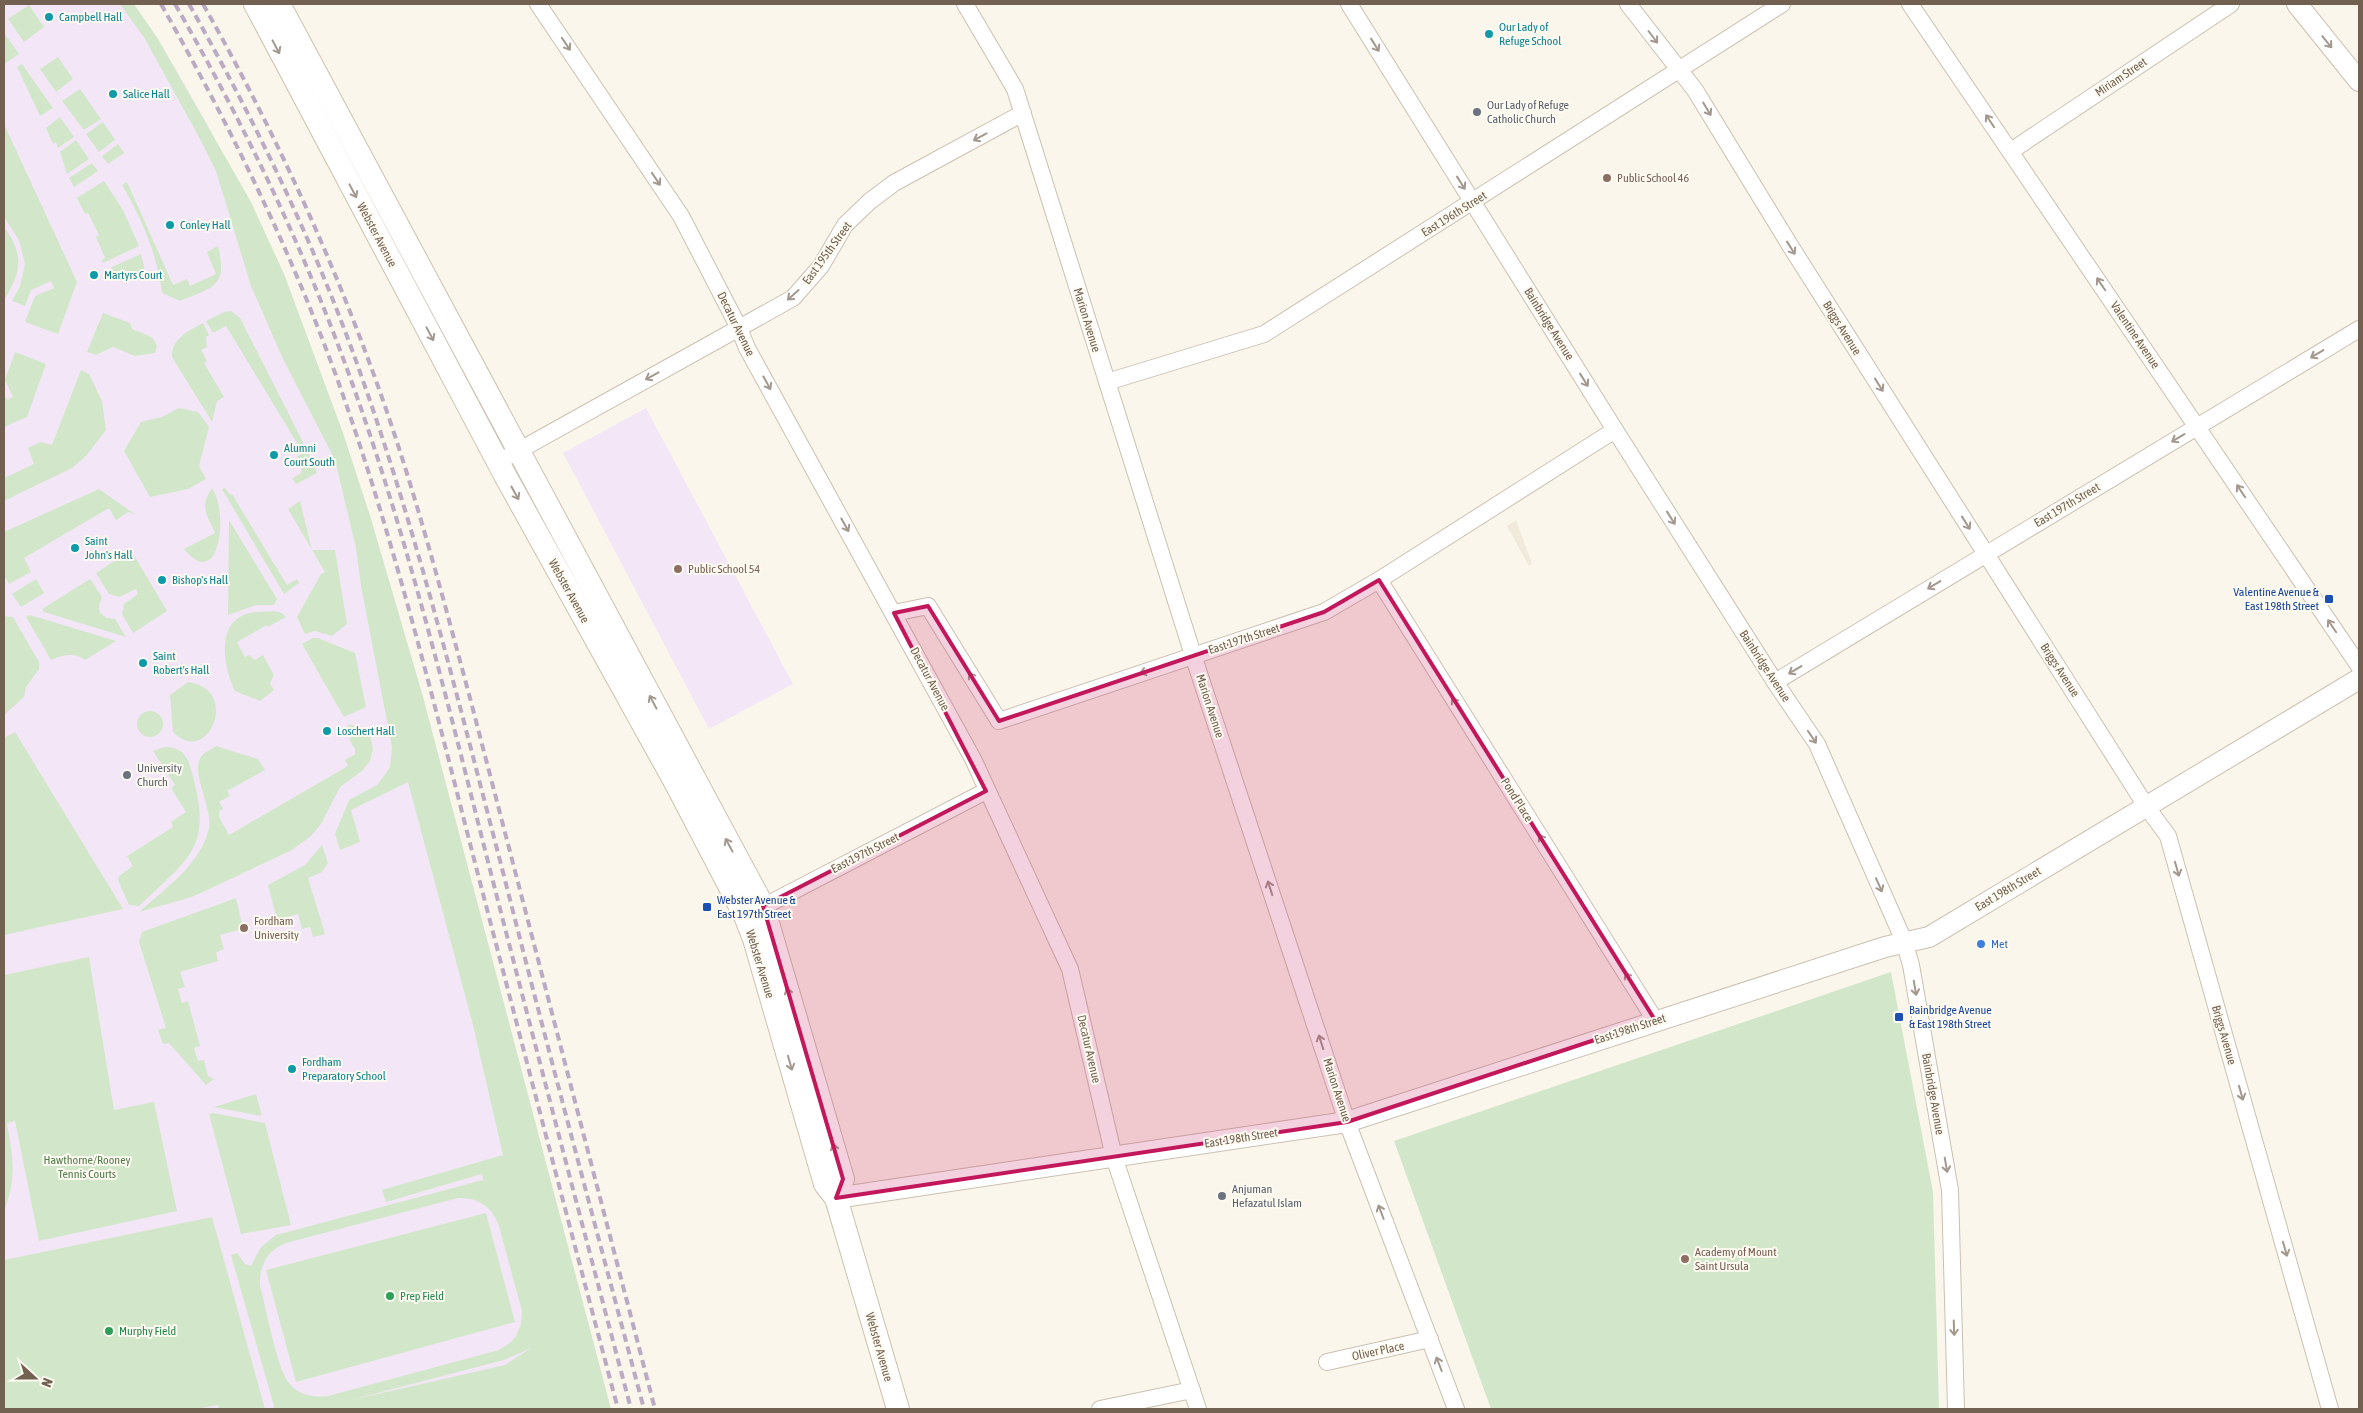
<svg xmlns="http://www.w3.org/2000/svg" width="2363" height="1413" viewBox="0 0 2363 1413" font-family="'Asap Condensed',sans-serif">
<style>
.residential{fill:#f1e9da}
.education{fill:#f3e7f7}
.green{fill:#d2e7ca;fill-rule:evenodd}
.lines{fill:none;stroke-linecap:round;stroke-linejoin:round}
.minor-casing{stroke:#cbc0b2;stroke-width:18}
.tertiary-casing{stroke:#cbc0b2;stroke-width:22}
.secondary-casing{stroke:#cdc1b0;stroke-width:24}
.minor{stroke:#fff;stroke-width:16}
.tertiary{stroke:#fff;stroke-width:20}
.secondary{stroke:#fff;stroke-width:22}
.rail{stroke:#bbaac3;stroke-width:4;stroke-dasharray:8 5;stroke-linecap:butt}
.oneway{stroke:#a3988e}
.marked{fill:#c2185b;fill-opacity:0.2;stroke:#c2185b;stroke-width:4;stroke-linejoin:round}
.culture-dot{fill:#0f9aa8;stroke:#fdfaf1;stroke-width:2}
.worship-dot{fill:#6b7280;stroke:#fdfaf1;stroke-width:2}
.education-dot{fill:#8d6e63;stroke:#fdfaf1;stroke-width:2}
.transit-dot{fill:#1a4fb4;stroke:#fdfaf1;stroke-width:2}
.shop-dot{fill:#3f7fe0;stroke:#fdfaf1;stroke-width:2}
.leisure-dot{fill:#2e9e5b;stroke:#fdfaf1;stroke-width:2}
.labels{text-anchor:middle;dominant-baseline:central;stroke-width:4;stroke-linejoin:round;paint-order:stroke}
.culture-label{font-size:12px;fill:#0d838f;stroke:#fdfaf1;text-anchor:start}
.street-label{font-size:12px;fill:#726151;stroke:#fdfaf1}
.worship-label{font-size:12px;fill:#5b616d;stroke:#fdfaf1;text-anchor:start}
.education-label{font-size:12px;fill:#785e54;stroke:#fdfaf1;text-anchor:start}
.transit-label{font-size:12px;fill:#164399;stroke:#fdfaf1;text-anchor:start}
.shop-label{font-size:12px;fill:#366cbe;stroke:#fdfaf1;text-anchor:start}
.park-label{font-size:12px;fill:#547c4d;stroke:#fdfaf1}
.leisure-label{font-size:12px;fill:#27864d;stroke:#fdfaf1;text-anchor:start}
</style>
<rect width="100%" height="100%" fill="#faf6eb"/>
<path class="residential" d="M1516 520 1532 564 1529 566 1507 526Z"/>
<g class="education">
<path d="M4 4H134L158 39 204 118 284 274 343 433 371 519 423 697 602 1375 405 1409H4Z"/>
<path d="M646 408 793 684 709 729 563 453Z"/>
</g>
<g class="green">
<path d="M120 4H134L158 39 251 202 284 274 343 433 371 519 423 697 611 1409H273L274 1406 231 1255 237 1253 245 1264 251 1266 261 1247 276 1235 483 1180 482 1174 386 1202 382 1190 503 1155 473 1025 408 782 351 810 360 842 340 850 335 834 349 800 377 785 384 776 390 767 392 747 361 586 356 548 335 460 283 359 251 286 216 171 200 139 145 39ZM458 1198C477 1197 490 1205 498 1223L522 1311 521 1324 516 1336 511 1342 499 1350 328 1396C313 1398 298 1395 289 1383 277 1369 266 1307 260 1286 259 1267 267 1250 286 1243ZM531 1348 505 1365 351 1400 504 1360Z"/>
<path d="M29 5 44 27 24 42 8 19Z"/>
<path d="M4 33 19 54 4 64Z"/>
<path d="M58 57 73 79 56 92 40 69Z"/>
<path d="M22 64 53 108 40 116 17 67Z"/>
<path d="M80 89 101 119 84 130 62 101Z"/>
<path d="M60 117 74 137 58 148 56 142 53 144 46 128Z"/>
<path d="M103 122 115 140 99 152 86 134Z"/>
<path d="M4 124 77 282 58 334 25 322 35 296 54 288 51 281 31 290 25 306 12 301 20 286 25 264 19 240 4 217Z"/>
<path d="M76 140 89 159 67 174 60 152Z"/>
<path d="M118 144 124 153 108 164 102 156Z"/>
<path d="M92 163 98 171 74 187 69 178Z"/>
<path d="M104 181 123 210 139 246 103 263 102 260 105 258 96 237 99 235 88 213 85 214 77 198Z"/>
<path d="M127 182 173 285 187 279 190 286 216 274 207 252 218 246C228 286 214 287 180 301L162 293C157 254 142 219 122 185Z"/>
<path d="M4 227C25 255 21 273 4 300Z"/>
<path d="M141 254 147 279 123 270 121 276 110 272 112 267Z"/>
<path d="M231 311 240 318 313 462 317 473 296 484 292 479 301 473 302 467 297 457 303 453 226 326 213 333 206 321 224 312Z"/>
<path d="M103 313 130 323 132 329 152 337 157 346 155 353 135 356 113 347 96 355 87 352Z"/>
<path d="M203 323 209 335 206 337 207 347 201 350 207 361 204 363 224 397 217 401 212 422 172 357C171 339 188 331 203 323Z"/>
<path d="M15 352 46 364 27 417 4 427V394L7 400 13 397 5 380Z"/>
<path d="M81 370 89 374 102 401 106 430 86 456 72 468 4 501V478L34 464 28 448 41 442 52 445Z"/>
<path d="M179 408 198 412 209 427 199 466 206 479 188 489 150 497 124 451 141 422 162 417Z"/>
<path d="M212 488C229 512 220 593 184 549L215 533C207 514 199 508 212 488Z"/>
<path d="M225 488 230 495 232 494 287 585 297 579 299 583 284 594 222 489Z"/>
<path d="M99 489 136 515 128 512 116 520 109 508 24 558 31 572 9 584 4 575V532Z"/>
<path d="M300 501 312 550H335L347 624 332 636 315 631 305 634 297 617 321 574 325 572 288 509Z"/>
<path d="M229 520 277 599 274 605H256L228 615Z"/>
<path d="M131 550 167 611 133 633 122 614 124 604 138 594 136 589 119 597 109 594 96 573Z"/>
<path d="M36 579 44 593 21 607 12 594Z"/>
<path d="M90 579 102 597 99 606 100 613 107 618 115 619 126 637 44 612 42 609Z"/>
<path d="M274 611 282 613 286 617 268 627 267 625 237 642 245 657 249 655 255 660 263 655 274 675 270 683 274 690 260 701 235 691C224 669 215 625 246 614 255 611 266 612 274 611Z"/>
<path d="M30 615 116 641 85 660C75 652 62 655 51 660L26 617Z"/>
<path d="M4 616 13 617 39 662V669L26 687 24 697 4 715Z"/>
<path d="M313 638H318L355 653 366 707 344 717 302 644Z"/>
<path d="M188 682C193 683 199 684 203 687 234 706 204 764 173 732L170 695Z"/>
<circle cx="150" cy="724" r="13"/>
<path d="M347 724 369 730 373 749 370 761 362 771 340 787 321 824 311 836 292 850 192 897 139 912C165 889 201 864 209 828 213 808 190 772 201 757 204 752 212 749 216 746L258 759 265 770 227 791 230 796 219 802 223 809 219 811V817L229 835 348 766 345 760 355 754V749L349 739 354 736Z"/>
<path d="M15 732 123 909 4 935V738Z"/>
<path d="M165 747C182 747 188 756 192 773 213 848 190 857 139 906L129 905 118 880 119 876 133 866 127 856 173 827 171 822 186 812 171 788 175 785 153 751Z"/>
<path d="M322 845 328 863 322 872 308 878 325 934 313 937 310 927 302 929 298 914 277 920 268 885 305 865Z"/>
<path d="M236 898 243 929 220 935 224 949 216 952 218 961 180 972 185 987 178 989 182 1003 188 1001 200 1046 194 1048 198 1061 204 1060 208 1076 214 1079 206 1085 169 1043 163 1044 158 1030 166 1028 139 942 142 932Z"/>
<path d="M89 957 114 1110 154 1102 177 1211 39 1241 15 1121 7 1123C13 1157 17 1179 4 1211V975Z"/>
<path d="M1891 972 1933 1192 1939 1409H1491L1394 1141Z"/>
<path d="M256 1094 262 1116 214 1107Z"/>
<path d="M213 1113 265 1123 291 1225 241 1234 209 1114Z"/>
<path d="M486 1213 515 1322 296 1382 266 1270Z"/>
<path d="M212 1217 265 1409H219L218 1405 197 1409H4V1260Z"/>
</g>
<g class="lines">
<g class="minor-casing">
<g id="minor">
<path d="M538 4 681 216 739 328 747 348 973 759 1070 969 1114 1157 1198 1409"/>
<path d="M965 4 1015 89 1193 655 1347 1122 1456 1409"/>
<path d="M1349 4 1615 430 1775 682 1817 744 1904 941 1911 965 1950 1190 1956 1409"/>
<path d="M1628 4 1695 90 1791 247 2146 806 2168 836 2330 1409"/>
<path d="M1910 4 2359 666"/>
<path d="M2011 151 2231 4"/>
<path d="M1107 382 1264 334 1782 4"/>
<path d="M509 456 793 298 821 266 845 225 870 201 894 183 1023 113"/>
<path d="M1379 580 1655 1020"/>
<path d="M894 613 928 606 999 721 1324 612 1379 580 1615 430"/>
<path d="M1775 682 2359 329"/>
<path d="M753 912 986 791"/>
<path d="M1327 1362 1430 1339"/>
<path d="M1100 1409 1192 1390"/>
</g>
</g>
<g class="tertiary-casing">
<g id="tertiary">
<path d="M2297 4 2359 81"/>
<path d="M836 1198 1347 1122 1885 947 1929 937 2359 679"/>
</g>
</g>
<g class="secondary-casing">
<g id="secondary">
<path d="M255 4 507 479 675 782 745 916 754 939 825 1184 836 1198 898 1409"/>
<path d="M279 4 763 906 843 1179 836 1198"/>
</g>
</g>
<use href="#minor" class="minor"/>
<use href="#tertiary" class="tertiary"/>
<use href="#secondary" class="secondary"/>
<g class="rail">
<path d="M161 4C230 126 290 248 338 381 397 547 438 720 482 890 527 1063 572 1236 618 1409"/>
<path d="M175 4C226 93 272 183 311 277 394 474 444 690 497 897 541 1068 586 1239 631 1409"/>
<path d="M189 4C256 123 316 246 361 375 419 539 460 708 504 876 549 1054 597 1232 644 1409"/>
<path d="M203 4C269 121 325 241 371 367 411 475 440 587 470 698L655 1409"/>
</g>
</g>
<defs><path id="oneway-shaft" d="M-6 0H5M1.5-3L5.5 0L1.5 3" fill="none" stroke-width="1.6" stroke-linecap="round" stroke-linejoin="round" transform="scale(1.25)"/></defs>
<g class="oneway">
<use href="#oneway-shaft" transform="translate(1653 37) rotate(53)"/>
<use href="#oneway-shaft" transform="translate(2327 42) rotate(51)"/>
<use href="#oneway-shaft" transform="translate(566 44) rotate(56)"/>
<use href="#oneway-shaft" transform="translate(1375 45) rotate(58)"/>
<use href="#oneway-shaft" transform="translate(276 47) rotate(62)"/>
<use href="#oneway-shaft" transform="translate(1707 109) rotate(59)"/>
<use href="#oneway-shaft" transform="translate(1990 121) rotate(-124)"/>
<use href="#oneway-shaft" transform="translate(980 137) rotate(152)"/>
<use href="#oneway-shaft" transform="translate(656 179) rotate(56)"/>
<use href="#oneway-shaft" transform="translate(1461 183) rotate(58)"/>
<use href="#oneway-shaft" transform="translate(353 191) rotate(62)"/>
<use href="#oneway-shaft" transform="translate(1791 248) rotate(58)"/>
<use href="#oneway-shaft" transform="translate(2101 284) rotate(-124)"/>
<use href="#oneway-shaft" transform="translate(793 295) rotate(138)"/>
<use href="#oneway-shaft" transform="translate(430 334) rotate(62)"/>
<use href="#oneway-shaft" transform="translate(2317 354) rotate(149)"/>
<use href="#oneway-shaft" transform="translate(652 376) rotate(151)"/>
<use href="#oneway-shaft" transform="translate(1584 380) rotate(58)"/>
<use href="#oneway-shaft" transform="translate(767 383) rotate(61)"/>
<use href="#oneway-shaft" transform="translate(1879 385) rotate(58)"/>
<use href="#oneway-shaft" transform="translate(2178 438) rotate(149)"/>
<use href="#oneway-shaft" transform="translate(2241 491) rotate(-124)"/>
<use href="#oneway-shaft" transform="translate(515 493) rotate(61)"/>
<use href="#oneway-shaft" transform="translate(1671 518) rotate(58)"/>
<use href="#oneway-shaft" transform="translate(1966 523) rotate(58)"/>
<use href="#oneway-shaft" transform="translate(845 525) rotate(61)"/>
<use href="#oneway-shaft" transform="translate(1934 585) rotate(149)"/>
<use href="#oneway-shaft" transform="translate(2332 626) rotate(-124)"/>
<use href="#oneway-shaft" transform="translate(1795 670) rotate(149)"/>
<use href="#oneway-shaft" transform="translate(1147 671) rotate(161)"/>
<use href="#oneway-shaft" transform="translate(973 679) rotate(-122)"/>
<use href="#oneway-shaft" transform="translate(653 702) rotate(-118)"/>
<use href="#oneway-shaft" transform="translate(1456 704) rotate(-122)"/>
<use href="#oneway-shaft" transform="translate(1812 737) rotate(56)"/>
<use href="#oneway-shaft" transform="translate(1543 841) rotate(-122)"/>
<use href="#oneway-shaft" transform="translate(729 845) rotate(-118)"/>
<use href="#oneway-shaft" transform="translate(2177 869) rotate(74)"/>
<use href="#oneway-shaft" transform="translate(1879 885) rotate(66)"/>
<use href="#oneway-shaft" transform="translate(1270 888) rotate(-108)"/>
<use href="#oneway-shaft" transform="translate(1629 979) rotate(-122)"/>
<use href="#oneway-shaft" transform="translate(1915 988) rotate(80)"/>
<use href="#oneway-shaft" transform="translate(789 995) rotate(-107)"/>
<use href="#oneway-shaft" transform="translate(1321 1042) rotate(-108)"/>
<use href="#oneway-shaft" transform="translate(790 1063) rotate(74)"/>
<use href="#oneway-shaft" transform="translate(2241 1093) rotate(74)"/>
<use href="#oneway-shaft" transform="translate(835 1151) rotate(-106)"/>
<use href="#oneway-shaft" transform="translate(1946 1165) rotate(80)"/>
<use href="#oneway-shaft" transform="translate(1381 1212) rotate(-111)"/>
<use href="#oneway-shaft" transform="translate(2285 1249) rotate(74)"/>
<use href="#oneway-shaft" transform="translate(1954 1328) rotate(88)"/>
<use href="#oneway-shaft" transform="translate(1439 1364) rotate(-111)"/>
</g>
<path class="marked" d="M1379 580 1655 1020 1347 1122 836 1198 843 1179 763 906 986 791 894 613 928 606 999 721 1324 612Z"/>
<g class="culture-dot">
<circle cx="49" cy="17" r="5"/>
<circle cx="1489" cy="34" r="5"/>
<circle cx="113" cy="94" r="5"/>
<circle cx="170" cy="225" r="5"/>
<circle cx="94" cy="275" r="5"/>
<circle cx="274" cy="455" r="5"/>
<circle cx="75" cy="548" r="5"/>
<circle cx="162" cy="580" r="5"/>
<circle cx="143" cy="663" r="5"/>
<circle cx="327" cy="731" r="5"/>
<circle cx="292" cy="1069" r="5"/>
</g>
<g class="worship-dot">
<circle cx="1477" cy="112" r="5"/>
<circle cx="127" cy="775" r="5"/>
<circle cx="1222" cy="1196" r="5"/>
</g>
<g class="education-dot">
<circle cx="1607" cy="178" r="5"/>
<circle cx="678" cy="569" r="5"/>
<circle cx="244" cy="928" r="5"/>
<circle cx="1685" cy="1259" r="5"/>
</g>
<g class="transit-dot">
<rect x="2324" y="594" width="10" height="10" rx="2.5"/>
<rect x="702" y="902" width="10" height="10" rx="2.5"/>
<rect x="1894" y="1012" width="10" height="10" rx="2.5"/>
</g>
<circle class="shop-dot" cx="1981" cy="944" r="5"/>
<g class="leisure-dot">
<circle cx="390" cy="1296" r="5"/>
<circle cx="109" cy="1331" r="5"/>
</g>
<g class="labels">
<g class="culture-label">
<text x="59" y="17">Campbell Hall</text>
<text x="1499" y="27">Our Lady of<tspan x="1499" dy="14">Refuge School</tspan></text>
<text x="123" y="94">Salice Hall</text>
<text x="180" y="225">Conley Hall</text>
<text x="104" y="275">Martyrs Court</text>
<text x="284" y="448">Alumni<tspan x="284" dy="14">Court South</tspan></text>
<text x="85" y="541">Saint<tspan x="85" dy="14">John's Hall</tspan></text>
<text x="172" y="580">Bishop's Hall</text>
<text x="153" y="656">Saint<tspan x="153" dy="14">Robert's Hall</tspan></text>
<text x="337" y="731">Loschert Hall</text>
<text x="302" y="1062">Fordham<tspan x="302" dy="14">Preparatory School</tspan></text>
</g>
<g class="street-label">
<text transform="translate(2121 77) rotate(-34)">Miriam Street</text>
<text transform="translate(1454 214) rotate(-32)">East 196th Street</text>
<text transform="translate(377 235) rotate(62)">Webster Avenue</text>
<text transform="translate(827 253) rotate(-54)">East 195th Street</text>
<text transform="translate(1087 320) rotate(73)">Marion Avenue</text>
<text transform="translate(736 324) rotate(64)">Decatur Avenue</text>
<text transform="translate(1549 324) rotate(58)">Bainbridge Avenue</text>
<text transform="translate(1842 328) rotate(58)">Briggs Avenue</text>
<text transform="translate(2135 335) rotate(56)">Valentine Avenue</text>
<text transform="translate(2067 505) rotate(-31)">East 197th Street</text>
<text transform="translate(569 591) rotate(61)">Webster Avenue</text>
<text transform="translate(1244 639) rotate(-18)">East 197th Street</text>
<text transform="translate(1765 666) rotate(57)">Bainbridge Avenue</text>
<text transform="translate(2060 670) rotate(57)">Briggs Avenue</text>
<text transform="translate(930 679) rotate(62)">Decatur Avenue</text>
<text transform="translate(1210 706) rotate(72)">Marion Avenue</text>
<text transform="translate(1517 800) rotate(58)">Pond Place</text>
<text transform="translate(865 853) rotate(-27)">East 197th Street</text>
<text transform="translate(2008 889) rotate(-31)">East 198th Street</text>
<text transform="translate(760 964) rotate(73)">Webster Avenue</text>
<text transform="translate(1630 1029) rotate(-18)">East 198th Street</text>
<text transform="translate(2224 1035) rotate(74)">Briggs Avenue</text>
<text transform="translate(1089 1049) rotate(77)">Decatur Avenue</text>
<text transform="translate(1337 1090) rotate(72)">Marion Avenue</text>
<text transform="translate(1933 1094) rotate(80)">Bainbridge Avenue</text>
<text transform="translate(1241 1138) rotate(-9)">East 198th Street</text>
<text transform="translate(879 1347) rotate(74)">Webster Avenue</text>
<text transform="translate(1378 1351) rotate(-12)">Oliver Place</text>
</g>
<g class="worship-label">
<text x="1487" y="105">Our Lady of Refuge<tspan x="1487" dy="14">Catholic Church</tspan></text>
<text x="137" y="768">University<tspan x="137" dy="14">Church</tspan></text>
<text x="1232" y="1189">Anjuman<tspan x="1232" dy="14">Hefazatul Islam</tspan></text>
</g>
<g class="education-label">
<text x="1617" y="178">Public School 46</text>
<text x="688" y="569">Public School 54</text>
<text x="254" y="921">Fordham<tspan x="254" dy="14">University</tspan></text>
<text x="1695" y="1252">Academy of Mount<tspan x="1695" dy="14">Saint Ursula</tspan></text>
</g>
<g class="transit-label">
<text x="2319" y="592" text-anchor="end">Valentine Avenue &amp;<tspan x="2319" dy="14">East 198th Street</tspan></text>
<text x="717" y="900">Webster Avenue &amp;<tspan x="717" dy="14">East 197th Street</tspan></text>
<text x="1909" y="1010">Bainbridge Avenue<tspan x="1909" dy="14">&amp; East 198th Street</tspan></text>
</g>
<g class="shop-label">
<text x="1991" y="944">Met</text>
</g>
<g class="park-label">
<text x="87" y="1160">Hawthorne/Rooney<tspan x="87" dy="14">Tennis Courts</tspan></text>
</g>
<g class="leisure-label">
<text x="400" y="1296">Prep Field</text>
<text x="119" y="1331">Murphy Field</text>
</g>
</g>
<rect width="2363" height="1413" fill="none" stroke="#726151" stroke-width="10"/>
<g transform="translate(35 1378) rotate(111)" stroke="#fdfaf1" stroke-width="4" paint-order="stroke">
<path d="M0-4L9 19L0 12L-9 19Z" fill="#726151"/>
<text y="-8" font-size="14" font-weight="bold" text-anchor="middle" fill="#726151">N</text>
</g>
</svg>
